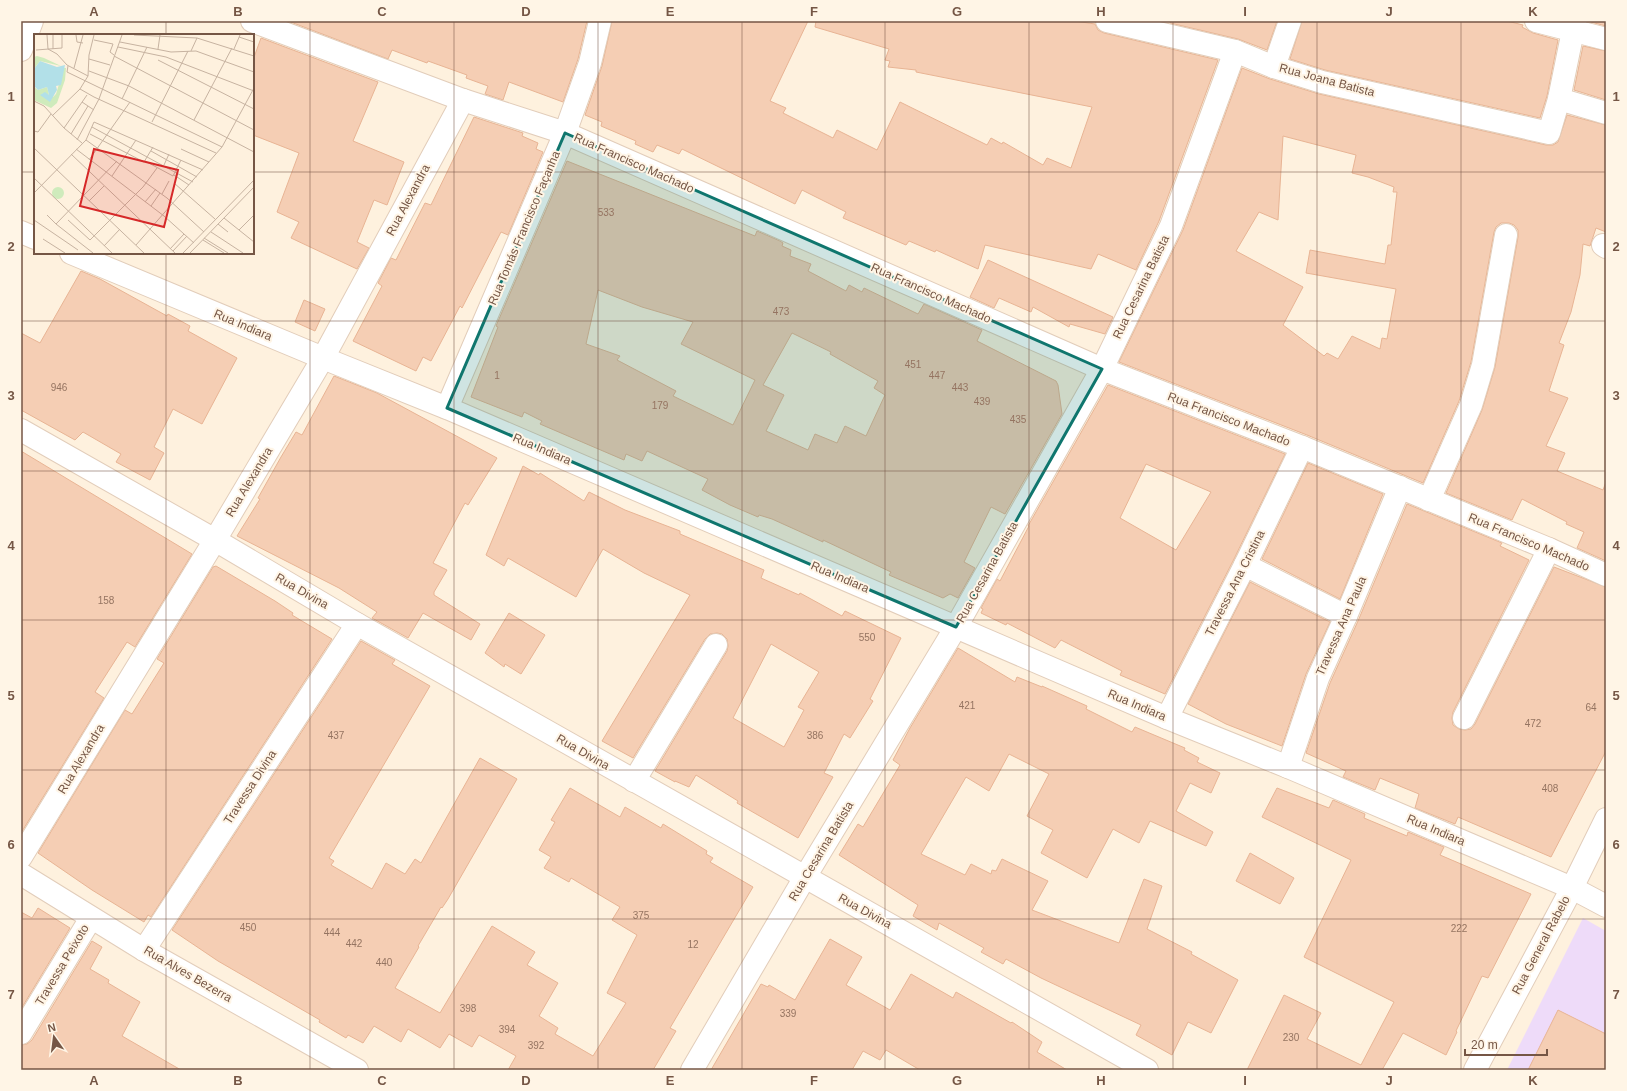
<svg xmlns="http://www.w3.org/2000/svg" width="1627" height="1091" viewBox="0 0 1627 1091" font-family="Arial,sans-serif">
<style>
.education{fill:#eedbf9}
.building{fill:#f5ceb4;stroke:#e8b494;fill-rule:evenodd}
.lines{fill:none;stroke-linecap:round;stroke-linejoin:round}
.minor-casing{stroke:#e2cdba;stroke-width:24}
.minor{stroke:#fff;stroke-width:22}
.marked{fill:#0f766e;fill-opacity:0.2;stroke:#0f766e;stroke-width:3;stroke-linejoin:round}
.grid{fill:none;stroke:#755645;stroke-width:1;stroke-opacity:0.55}
.labels{text-anchor:middle;dominant-baseline:central;stroke-width:4;stroke-linejoin:round;paint-order:stroke}
.number-label{font-size:10px;fill:#957461}
.street-label{font-size:12px;fill:#755645;stroke:#fff5e6}
.inset-road{fill:none;stroke:#c7b3a1;stroke-width:1}
.view{fill:#d62828;fill-opacity:0.15;stroke:#d62828;stroke-width:2}
.inset-edge{fill:none;stroke:#755645;stroke-width:2}
.neatline{fill:none;stroke:#755645;stroke-width:1.5}
.grid-label{font-size:13px;text-anchor:middle;font-weight:bold;fill:#755645}
</style>
<rect width="100%" height="100%" fill="#fef1de"/>
<path class="education" d="M1583 918 1606 931V1070H1507Z"/>
<g class="building">
<path d="M288 21H587L578 59 563 102 509 82 503 100 485 94 488 86 466 78 467 75 428 61 427 63 392 50 388 59Z"/>
<path d="M612 21H808L770 101 786 108 783 113 833 138 837 130 877 150 900 102 987 145 991 138 1002 144 1003 142 1043 165 1047 158 1071 168 1092 107 916 72V70L888 67 890 61 885 60 889 49 815 27 816 21H1075L1095 24 1098 30 1104 33 1218 60 1159 221 1136 270 1098 254 1091 269 985 245 978 269 936 250 935 252 909 241 906 245 843 218 846 212 802 190 795 204 682 149 679 154 657 145 653 152 635 144 636 141 601 126 602 122 585 115 602 66Z"/>
<path d="M1171 21H1277L1267 50 1238 39 1170 23Z"/>
<path d="M1302 21H1507L1523 25 1522 27 1533 33 1558 40 1547 96 1540 118 1325 70 1290 59Z"/>
<path d="M1587 21H1606V26Z"/>
<path d="M261 38 378 82 353 141 404 162 387 205 374 200 357 242 369 248 357 269 291 238 299 222 277 212 299 153 253 135V60Z"/>
<path d="M1583 46 1606 51V100L1574 90Z"/>
<path d="M1242 68 1270 79 1319 94 1546 145H1553L1558 142 1567 115 1606 125V232L1596 228 1590 246 1583 244 1580 275 1571 312 1559 343 1564 345 1549 391 1568 398 1546 446 1565 453 1557 471 1603 490 1606 482V561L1577 548 1584 532 1566 524 1567 522 1522 499 1512 520 1446 493 1482 410 1495 367 1518 237V230L1514 225 1509 223H1501L1496 227 1494 232 1471 362 1459 401 1423 483 1307 435 1119 362 1183 230ZM1283 136 1356 155 1352 173 1368 177 1394 187 1393 192H1397L1391 245H1388L1385 264 1310 250 1306 273 1396 289 1387 339 1382 338 1380 349 1352 336 1338 359 1327 353 1324 356 1283 325 1303 287 1236 251 1259 212 1278 220Z"/>
<path d="M474 117 523 133 522 136 538 143 536 149 543 152 508 235 501 232 462 308 460 306 431 361 423 357 416 371 353 341 382 286 378 283 391 258 396 260 425 203 431 205Z"/>
<path d="M567 161 755 236 757 231 780 241 783 243 782 246 791 250 790 256 811 264 808 271 846 291 849 285 862 292 864 288 918 314 924 304 982 330 977 341 1056 381 1058 385 1062 414 1005 514 991 507 964 562 975 568 958 598 950 594 943 598 889 575 891 572 823 540V542L772 519 759 515 758 517 730 505 702 490 708 479 647 451 642 461 626 454 624 460 540 424 542 421 524 412 522 417 471 397 498 327 496 326ZM598 290 642 307 693 322 681 344 755 380 733 425 673 396 676 391 617 360 620 356 586 344ZM792 333 831 352 830 354 878 381 874 388 885 395 866 436 845 426 837 443 815 434 808 450 766 431 784 395 763 385Z"/>
<path d="M988 260 1113 317 1105 334 1070 324 1069 327 1033 307 1031 312 999 298 994 308 970 297Z"/>
<path d="M81 271 100 279 167 316 168 314 190 326 188 331 237 358 202 424 173 409 154 447 164 453 150 480 116 462 121 454 83 432 75 440 21 410V333L40 343Z"/>
<path d="M304 300 325 309 315 331 295 322Z"/>
<path d="M334 376 377 393 497 458 468 505 465 503 433 563 447 570 434 592V595L480 624 471 640 423 613 408 638 372 618 377 612 339 588 237 536 260 499 258 498 281 457 296 432 302 435Z"/>
<path d="M1108 385 1285 454 1234 559 1165 694 1120 675 1122 671 1061 640 1055 648 1007 623 1006 625 981 613 983 609 981 608 997 579 1000 581 1029 526H1028ZM1146 464 1211 492 1176 550 1120 518Z"/>
<path d="M21 451 192 554 135 647 127 642 95 692 104 698 21 833Z"/>
<path d="M1308 463 1383 494 1340 599 1262 559Z"/>
<path d="M523 466 539 475 540 473 584 501 589 492 625 510 680 531V534L764 570 761 578 799 595 800 593 842 616 845 611 901 638 870 699 873 701 850 738 844 734 824 773 833 777 798 838 737 803 738 801 696 775 689 787 675 781V782L655 771 727 651 728 646 727 639 722 634 717 633 710 634 705 639 633 758 602 741 690 595 644 573 603 549 576 597 508 558 504 566 486 555ZM771 644 819 672 798 707 804 710 784 747 733 718Z"/>
<path d="M1407 504 1502 543 1500 546 1529 560 1453 712 1452 718 1453 725 1459 729 1465 730 1471 729 1475 724 1554 567 1606 587V751L1551 857 1458 817 1455 824 1415 808 1419 794 1380 778 1375 790 1343 777 1346 771 1306 753 1330 683 1358 621Z"/>
<path d="M216 566 275 601 293 613 292 615 332 639 151 917 148 915 144 922 92 890 38 853 125 710 132 714 164 663 157 659 213 567Z"/>
<path d="M1250 582 1330 622 1306 674 1282 746 1226 724 1188 704Z"/>
<path d="M509 613 545 635 521 674 505 664 504 667 485 653Z"/>
<path d="M361 641 395 660 392 664 430 686 329 858 334 861 331 865 372 889 386 863 405 874 415 859 421 863 480 758 517 779 448 899 442 908 441 907 418 946 419 947 395 988 440 1013 492 926 535 952 527 965 558 983 539 1016 558 1028 555 1034 593 1056 626 1003 607 993 637 935 612 920 620 907 571 878 569 882 544 868 551 857 539 850 555 822 551 820 570 788 620 817 625 807 661 828 663 824 707 851 706 854 713 858 710 862 753 887 670 1028 676 1031 653 1070H508L516 1056 479 1035 472 1047 449 1034 440 1048 408 1029 401 1042 374 1026 363 1043 348 1035 346 1038 319 1022 320 1020 218 961 172 930Z"/>
<path d="M958 648 1015 682 1017 677 1042 687V686L1087 706 1086 709 1132 732 1135 727 1185 748 1184 750 1199 758 1197 762 1220 773 1211 793 1190 783 1176 811 1213 832 1206 846 1150 821 1139 843 1113 829 1087 878 1041 853 1053 830 1027 816 1049 774 1009 754 989 791 966 777 921 854 965 875 971 864 991 874 992 870 996 871 1002 859 1048 881 1032 910 1119 943 1144 879 1162 886 1147 929 1192 952 1191 954 1238 980 1211 1033 1188 1022 1172 1055 1136 1035 1141 1025 1041 978 1006 959 1003 964 981 952 984 948 939 923 937 930 913 916 918 905 839 855 858 824 863 827 900 765 893 760 910 728Z"/>
<path d="M1277 788 1329 808 1333 800 1365 814 1364 818 1407 836 1408 832 1444 847 1440 855 1531 894 1488 978 1482 976 1456 1031 1457 1032 1446 1055 1403 1033 1382 1070H1247L1284 995 1321 1013 1307 1039 1361 1065 1394 1002 1304 957 1351 860 1262 817Z"/>
<path d="M1250 853 1294 878 1280 904 1236 881Z"/>
<path d="M38 908 70 928 21 1009V912L32 918Z"/>
<path d="M830 939 862 957 846 985 890 1010 911 974 953 998 956 992 1011 1023 1012 1022 1042 1042 1037 1052 1067 1070H920L886 1050 880 1060 863 1051 852 1070H711L761 984 768 987 769 985 795 1000Z"/>
<path d="M92 941 102 947 90 969 109 980 108 983 140 1002 122 1036 181 1070H21V1045L27 1044 32 1040Z"/>
<path d="M1558 1010 1606 1034V1070H1528Z"/>
</g>
<g class="lines">
<g class="minor-casing">
<g id="minor">
<path d="M252 21 463 100 565 133 1102 369 1302 447 1549 549 1606 575"/>
<path d="M1107 21 1235 51 1274 67 1322 82 1549 133 1559 99 1575 21"/>
<path d="M1536 21 1606 39"/>
<path d="M21 50 32 21"/>
<path d="M1274 67 1290 21"/>
<path d="M1559 99 1606 113"/>
<path d="M21 232 35 238"/>
<path d="M1603 245 1606 247"/>
<path d="M71 253 323 358 447 408 1167 718 1288 767 1572 888 1606 906"/>
<path d="M447 408 565 133 590 63 600 21"/>
<path d="M21 430 215 540 357 624 1147 1070"/>
<path d="M1429 500 1471 405 1483 365 1506 235"/>
<path d="M1245 565 1346 616"/>
<path d="M1167 718 1245 565 1302 447"/>
<path d="M1464 718 1549 549"/>
<path d="M1288 767 1318 678 1346 616 1400 487"/>
<path d="M634 781 716 645"/>
<path d="M21 857 215 540 323 358 463 100"/>
<path d="M21 874 144 950 357 1070"/>
<path d="M144 950 357 624"/>
<path d="M21 1033 91 918"/>
<path d="M692 1070 805 877 956 627 1102 369 1171 226 1235 51"/>
<path d="M1475 1070 1572 888 1606 819"/>
</g>
</g>
<use href="#minor" class="minor"/>
</g>
<path class="marked" d="M565 133 1102 369 956 627 447 408Z"/>
<path class="grid" d="M166 21V35M310 21V1070M454 21V1070M598 21V1070M742 21V1070M885 21V1070M1029 21V1070M1173 21V1070M1317 21V1070M1461 21V1070M21 172H35M253 172H1606M166 253V1070M21 321H1606M21 471H1606M21 620H1606M21 770H1606M21 919H1606"/>
<g class="labels">
<g class="number-label">
<text x="606" y="212">533</text>
<text x="781" y="311">473</text>
<text x="913" y="364">451</text>
<text x="497" y="375">1</text>
<text x="937" y="375">447</text>
<text x="59" y="387">946</text>
<text x="960" y="387">443</text>
<text x="982" y="401">439</text>
<text x="660" y="405">179</text>
<text x="1018" y="419">435</text>
<text x="106" y="600">158</text>
<text x="867" y="637">550</text>
<text x="967" y="705">421</text>
<text x="1591" y="707">64</text>
<text x="1533" y="723">472</text>
<text x="336" y="735">437</text>
<text x="815" y="735">386</text>
<text x="1550" y="788">408</text>
<text x="641" y="915">375</text>
<text x="248" y="927">450</text>
<text x="1459" y="928">222</text>
<text x="332" y="932">444</text>
<text x="354" y="943">442</text>
<text x="693" y="944">12</text>
<text x="384" y="962">440</text>
<text x="468" y="1008">398</text>
<text x="788" y="1013">339</text>
<text x="507" y="1029">394</text>
<text x="1291" y="1037">230</text>
<text x="536" y="1045">392</text>
</g>
<g class="street-label">
<text transform="translate(1327 80) rotate(15)">Rua Joana Batista</text>
<text transform="translate(634 163) rotate(24)">Rua Francisco Machado</text>
<text transform="translate(408 200) rotate(-62)">Rua Alexandra</text>
<text transform="translate(524 228) rotate(-67)">Rua Tomás Francisco Façanha</text>
<text transform="translate(1141 287) rotate(-64)">Rua Cesarina Batista</text>
<text transform="translate(931 293) rotate(24)">Rua Francisco Machado</text>
<text transform="translate(243 325) rotate(23)">Rua Indiara</text>
<text transform="translate(1229 419) rotate(21)">Rua Francisco Machado</text>
<text transform="translate(542 449) rotate(23)">Rua Indiara</text>
<text transform="translate(249 482) rotate(-59)">Rua Alexandra</text>
<text transform="translate(1529 542) rotate(23)">Rua Francisco Machado</text>
<text transform="translate(987 572) rotate(-61)">Rua Cesarina Batista</text>
<text transform="translate(840 577) rotate(23)">Rua Indiara</text>
<text transform="translate(1235 583) rotate(-63)">Travessa Ana Cristina</text>
<text transform="translate(302 591) rotate(30)">Rua Divina</text>
<text transform="translate(1341 626) rotate(-66)">Travessa Ana Paula</text>
<text transform="translate(1137 705) rotate(23)">Rua Indiara</text>
<text transform="translate(583 752) rotate(30)">Rua Divina</text>
<text transform="translate(81 759) rotate(-59)">Rua Alexandra</text>
<text transform="translate(250 787) rotate(-57)">Travessa Divina</text>
<text transform="translate(1436 830) rotate(23)">Rua Indiara</text>
<text transform="translate(821 851) rotate(-59)">Rua Cesarina Batista</text>
<text transform="translate(865 911) rotate(29)">Rua Divina</text>
<text transform="translate(1541 945) rotate(-62)">Rua General Rabelo</text>
<text transform="translate(62 965) rotate(-59)">Travessa Peixoto</text>
<text transform="translate(188 974) rotate(30)">Rua Alves Bezerra</text>
</g>
</g>
<g transform="translate(34 34)">
<rect width="220" height="220" fill="#fef1de"/>
<path d="M3 22 10 24 27 32 6 27 0 35V23ZM30 34H32L31 46 23 69 17 74 0 66V53L4 56 13 53 15 61 7 59 19 63 22 60ZM18 159a6 6 0 1 1 12 0a6 6 0 1 1-12 0Z" fill="#cfebbc"/>
<path d="M6 27 23 33 31 31 27 51 22 52 23 56 16 68 6 61 11 58 15 61 13 53 4 56 0 52V35Z" fill="#b2e0e8"/>
<path class="inset-road" d="M13 1 14 15M42 1 43 8 49 9M100 1 163 4 220 22M205 3 220 8M60 6 79 10 76 18 80 21M86 8 137 18 162 17 220 38M84 13 132 23 220 57M14 15 23 20 33 31 54 42M19 15V1M124 15 126 1M200 15 206 1M2 16 28 14V1M157 17 163 4M80 22 220 96M55 25 76 31M124 26 220 75M34 32 33 38 188 113M40 34 49 1M55 37 95 52 220 118M46 55 60 63 182 119M88 65 113 13M0 67 10 72 30 94 48 109M48 68 60 76M18 82 46 55 54 42 55 21 60 1M160 86 198 14M118 88 154 17M58 93 159 148M30 94 53 61M0 97 4 98 17 80M37 100 54 72M56 100 110 128 119 113M43 106 65 65 88 1M52 106 133 164 170 198M0 114 110 219M42 115 130 182 160 209M147 115 175 128M117 117 163 143M37 120 141 219M55 126 96 68M111 127 139 142 147 126M130 131 135 120M140 141 155 151M78 142 102 106M0 144 78 219M140 149 181 185M0 159 52 106 60 88 169 136M128 160 135 147M55 167 70 152M111 168 122 155M117 172 126 159M13 181 22 190M190 184 220 208M0 186 44 216M34 186 56 206 109 153 123 134M184 190 194 198M205 196 220 181M177 198 209 219M170 204 194 219M9 205 31 219M169 206 190 219M102 211 188 113 220 54M70 212 86 195M136 215 150 200M139 217 153 202M59 219 22 190 83 127M149 219 220 146M156 219 220 153"/>
<path class="view" d="M60 115 144 136 130 193 46 172Z"/>
<rect width="220" height="220" class="inset-edge"/>
</g>
<rect width="1627" height="1091" fill="none" stroke="#fff5e6" stroke-width="44"/>
<g transform="translate(54 1037) rotate(346)" stroke="#fff5e6" stroke-width="3" paint-order="stroke">
<path d="M0-3L7 15L0 10L-7 15Z" fill="#755645"/>
<text y="-6" font-size="11" font-weight="bold" text-anchor="middle" fill="#755645">N</text>
</g>
<path d="M1465 1049v6h82v-6" fill="none" stroke="#755645" stroke-width="2"/>
<text x="1471" y="1049" font-size="12" fill="#755645" stroke="#fff5e6" stroke-width="3" paint-order="stroke">20 m</text>
<rect x="22" y="22" width="1583" height="1047" class="neatline"/>
<g class="grid-label">
<text x="94" y="16">A</text>
<text x="238" y="16">B</text>
<text x="382" y="16">C</text>
<text x="526" y="16">D</text>
<text x="670" y="16">E</text>
<text x="814" y="16">F</text>
<text x="957" y="16">G</text>
<text x="1101" y="16">H</text>
<text x="1245" y="16">I</text>
<text x="1389" y="16">J</text>
<text x="1533" y="16">K</text>
<text x="11" y="101">1</text>
<text x="1616" y="101">1</text>
<text x="11" y="251">2</text>
<text x="1616" y="251">2</text>
<text x="11" y="400">3</text>
<text x="1616" y="400">3</text>
<text x="11" y="550">4</text>
<text x="1616" y="550">4</text>
<text x="11" y="700">5</text>
<text x="1616" y="700">5</text>
<text x="11" y="849">6</text>
<text x="1616" y="849">6</text>
<text x="11" y="999">7</text>
<text x="1616" y="999">7</text>
<text x="94" y="1085">A</text>
<text x="238" y="1085">B</text>
<text x="382" y="1085">C</text>
<text x="526" y="1085">D</text>
<text x="670" y="1085">E</text>
<text x="814" y="1085">F</text>
<text x="957" y="1085">G</text>
<text x="1101" y="1085">H</text>
<text x="1245" y="1085">I</text>
<text x="1389" y="1085">J</text>
<text x="1533" y="1085">K</text>
</g>
</svg>
